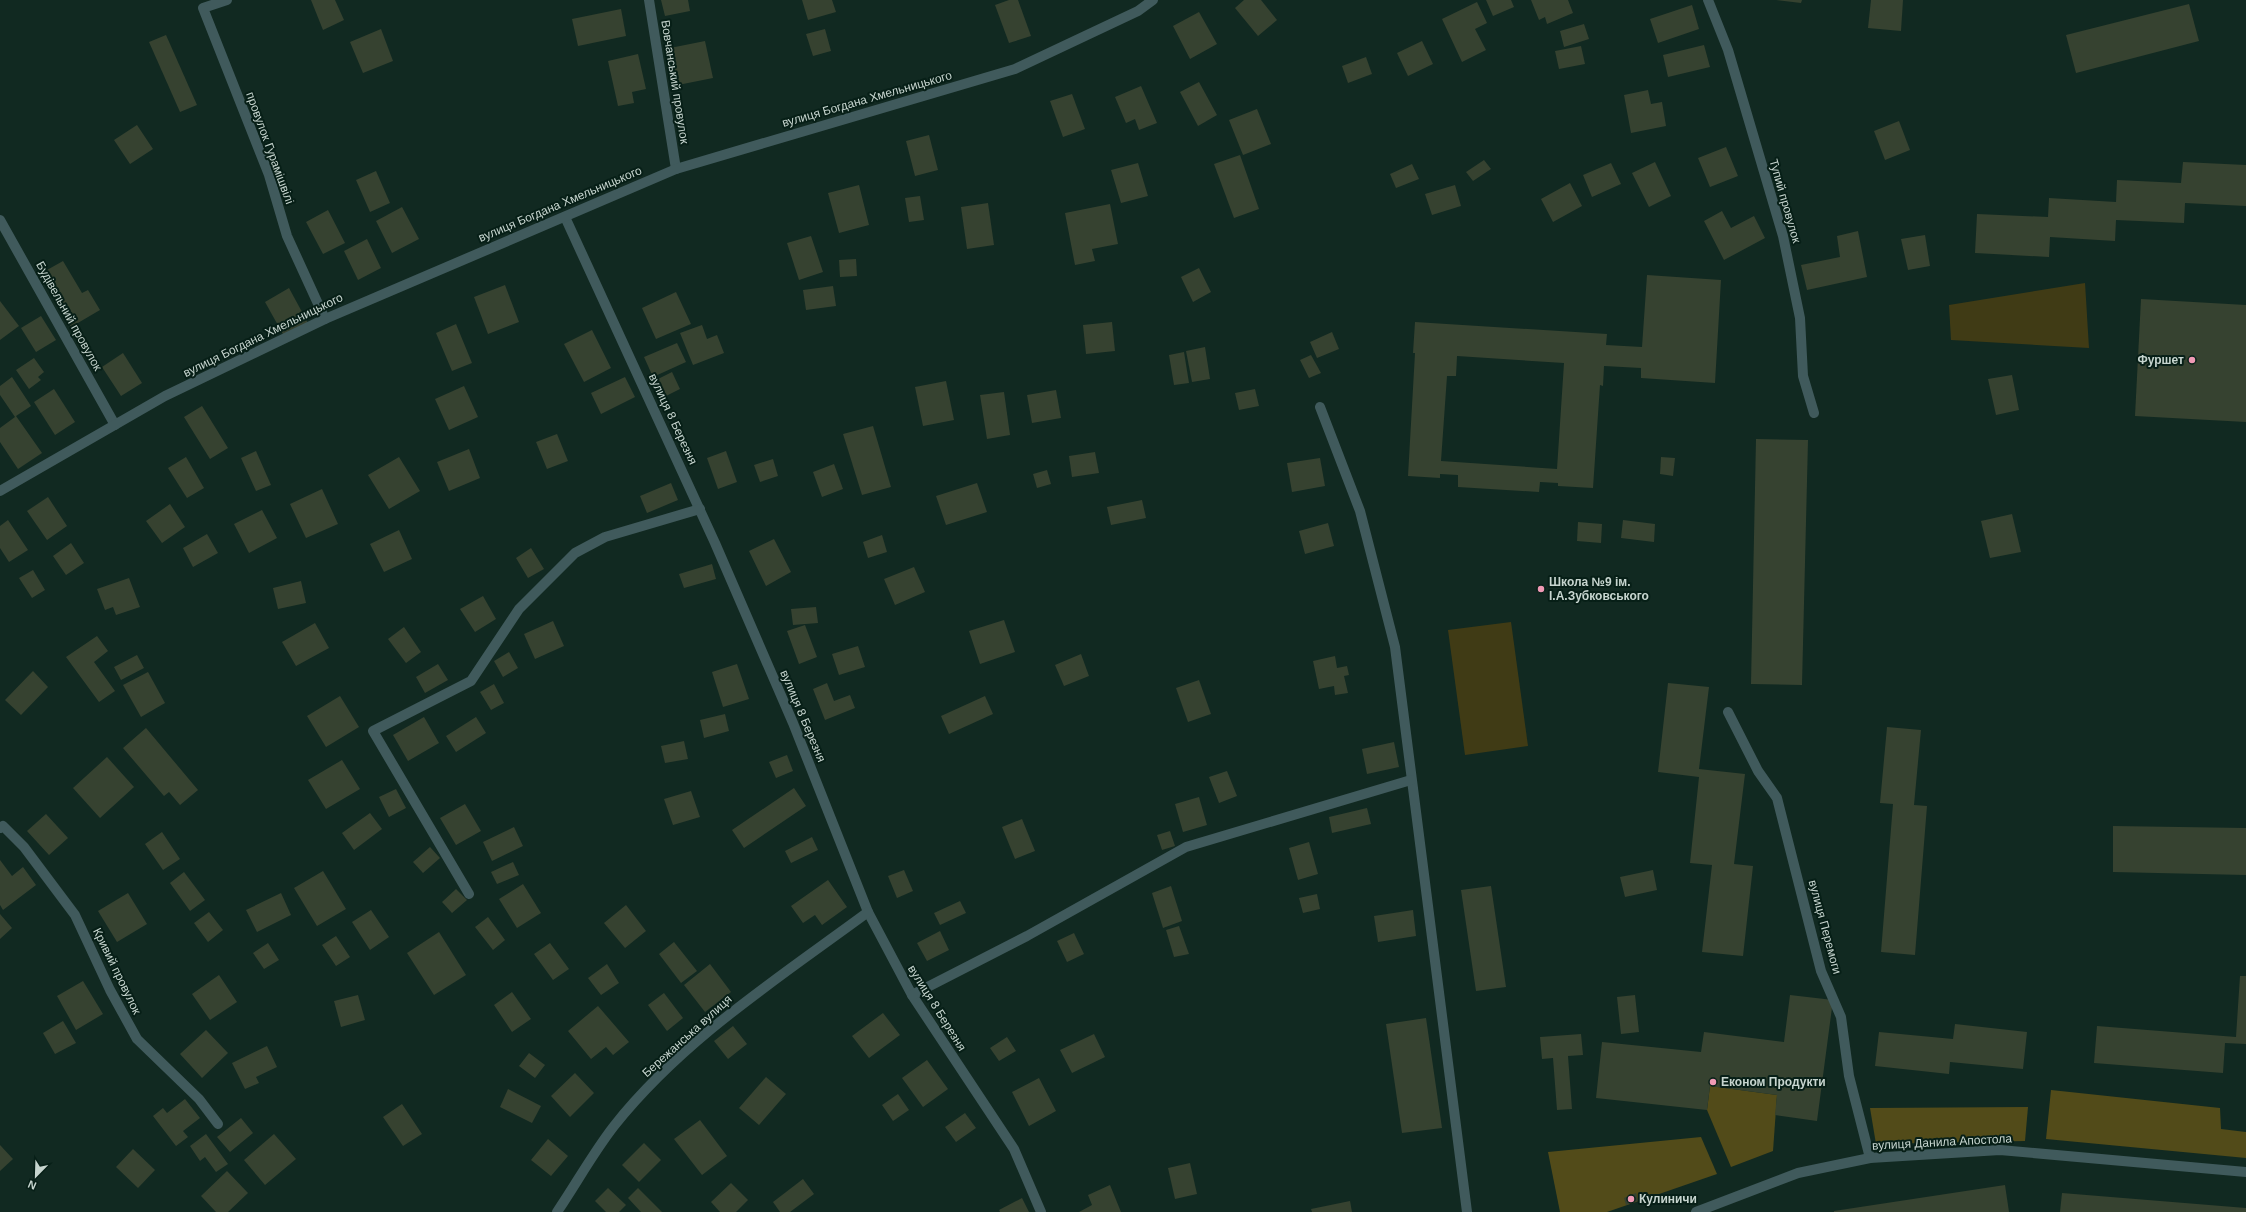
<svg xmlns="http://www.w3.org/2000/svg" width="2246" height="1212" viewBox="0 0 2246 1212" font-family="Helvetica,sans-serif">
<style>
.green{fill:#403b15}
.forest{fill:#524b19}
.building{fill:#364230;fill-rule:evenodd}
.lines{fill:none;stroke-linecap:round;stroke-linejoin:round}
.minor{stroke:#405a5c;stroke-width:10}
.poi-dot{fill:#f09ab5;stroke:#071f17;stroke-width:1.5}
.labels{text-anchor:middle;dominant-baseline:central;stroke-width:4;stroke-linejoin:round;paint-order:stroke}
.street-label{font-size:12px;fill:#c7d5cf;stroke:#071f17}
.poi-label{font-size:12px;font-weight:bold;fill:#c7d5cf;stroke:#071f17;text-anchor:start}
</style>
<rect width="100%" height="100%" fill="#112921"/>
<g class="green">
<path d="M2085 283 2089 348 1951 340 1949 305Z"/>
<path d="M1511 622 1528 746 1465 755 1448 630Z"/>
</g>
<g class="forest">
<path d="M1710 1086 1777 1095 1773 1151 1731 1167 1707 1110Z"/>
<path d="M2051 1090 2220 1108 2221 1129 2246 1132V1158L2046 1139Z"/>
<path d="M2028 1107 2025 1141 1876 1144 1870 1108Z"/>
<path d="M1701 1137 1717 1174 1607 1212H1560L1548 1152Z"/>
</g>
<g class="building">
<path d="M311 0H335L344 20 323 30Z"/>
<path d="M661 0H688L690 11 665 16Z"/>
<path d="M802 0H832L836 12 808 20Z"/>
<path d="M1009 0H1018L1031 36 1009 43 995 5Z"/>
<path d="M1244 0H1261L1277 20 1258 36 1235 8Z"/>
<path d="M1486 0H1511L1514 7 1493 16Z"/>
<path d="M1531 0H1568L1573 13 1547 24 1545 17 1539 20Z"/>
<path d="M1776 0H1802L1801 3Z"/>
<path d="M1871 0H1903L1901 31 1868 28Z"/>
<path d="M1477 2 1487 23 1475 29 1486 50 1462 62 1442 19Z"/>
<path d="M2189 4 2199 41 2076 73 2066 35Z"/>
<path d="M1692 5 1699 29 1658 43 1650 19Z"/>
<path d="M621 9 626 36 578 46 572 19Z"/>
<path d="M1199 12 1217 44 1190 59 1173 26Z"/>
<path d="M1584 24 1589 39 1564 47 1560 31Z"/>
<path d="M381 29 393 61 363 73 350 42Z"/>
<path d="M825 29 831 51 813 56 806 34Z"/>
<path d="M166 35 197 105 180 112 149 42Z"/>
<path d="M705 41 713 78 678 85 670 48Z"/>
<path d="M1422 41 1433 64 1408 76 1397 53Z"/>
<path d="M1704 45 1710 67 1668 77 1663 55Z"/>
<path d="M1581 46 1585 64 1559 69 1555 51Z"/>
<path d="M638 54 646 89 632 92 634 103 618 106 608 61Z"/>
<path d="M1366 57 1372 74 1348 83 1342 66Z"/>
<path d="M1199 82 1217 115 1198 126 1180 92Z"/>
<path d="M1141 86 1157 123 1139 130 1135 119 1126 123 1115 97Z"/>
<path d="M1648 90 1651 104 1662 102 1666 126 1631 133 1624 95Z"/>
<path d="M1072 94 1085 129 1063 137 1050 101Z"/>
<path d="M1257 109 1271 144 1243 155 1229 120Z"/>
<path d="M1899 121 1910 150 1885 160 1874 131Z"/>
<path d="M137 125 153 149 130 164 114 140Z"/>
<path d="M929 135 938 170 915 176 906 141Z"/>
<path d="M1726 147 1738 176 1710 187 1698 158Z"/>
<path d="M1240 155 1259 209 1234 218 1214 164Z"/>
<path d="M1484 160 1491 169 1473 181 1466 172Z"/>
<path d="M1655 162 1671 196 1649 207 1632 173Z"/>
<path d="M2183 162 2246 165V206L2185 203 2184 223 2116 220 2115 241 2050 237 2049 257 1975 253 1977 214 2048 217 2049 198 2116 202 2117 180 2181 183Z"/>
<path d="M1138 163 1148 196 1121 203 1111 170Z"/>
<path d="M1611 163 1621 184 1592 197 1583 175Z"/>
<path d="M1412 164 1419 179 1396 188 1390 174Z"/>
<path d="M376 171 390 203 370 212 356 180Z"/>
<path d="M1570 183 1582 206 1553 222 1541 199Z"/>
<path d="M859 185 869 225 839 233 828 193Z"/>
<path d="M1455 185 1461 206 1432 215 1425 194Z"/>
<path d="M920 196 924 220 909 222 905 198Z"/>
<path d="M988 203 994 245 967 249 961 207Z"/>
<path d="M1110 204 1118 244 1092 249 1095 261 1075 265 1065 213Z"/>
<path d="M402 207 419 239 392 253 376 221Z"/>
<path d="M328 210 345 243 323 254 306 222Z"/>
<path d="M1722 211 1731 228 1754 216 1765 238 1724 260 1704 221Z"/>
<path d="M1858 231 1867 277 1807 290 1801 265 1840 257 1837 236Z"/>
<path d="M1925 235 1930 266 1908 270 1901 239Z"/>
<path d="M811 236 823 272 799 280 787 243Z"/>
<path d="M367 239 381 268 358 280 344 251Z"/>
<path d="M856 259 857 276 840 277 839 260Z"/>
<path d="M63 261 82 293 88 290 100 310 71 327 57 302 63 299 47 270Z"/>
<path d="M1199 268 1211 292 1193 302 1181 277Z"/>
<path d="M1647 275 1721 280 1715 383 1641 378V368L1604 366 1603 386 1600 385 1593 488 1558 486V483L1540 482 1539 492 1458 487V475L1440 474V478L1408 476 1415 353H1413L1415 322 1607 334 1606 345 1642 347ZM1457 356 1564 363 1557 469 1441 461 1447 376H1456Z"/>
<path d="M505 285 519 322 488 334 474 297Z"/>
<path d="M833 286 836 306 806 310 803 290Z"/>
<path d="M289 288 308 323 284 336 265 302Z"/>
<path d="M676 292 691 324 656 339 642 308Z"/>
<path d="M2141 299 2246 305V422L2135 416Z"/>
<path d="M0 301 19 326 0 340Z"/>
<path d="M41 316 56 340 36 352 21 328Z"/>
<path d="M1112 322 1115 351 1086 354 1083 325Z"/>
<path d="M456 324 472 363 452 371 436 333Z"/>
<path d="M702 325 707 339 717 335 724 353 693 365 680 333Z"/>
<path d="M592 330 611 368 584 382 564 344Z"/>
<path d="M1332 332 1339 349 1317 358 1310 342Z"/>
<path d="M677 343 686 362 653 377 644 357Z"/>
<path d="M1205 347 1210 379 1192 382 1186 351Z"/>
<path d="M1184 352 1189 383 1174 385 1169 355Z"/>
<path d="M123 353 142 383 121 396 102 367Z"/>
<path d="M1311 355 1321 373 1309 378 1300 360Z"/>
<path d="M34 358 44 372 38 377 41 380 29 389 16 370Z"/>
<path d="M672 372 680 389 664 397 656 380Z"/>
<path d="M2012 375 2019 410 1996 415 1988 379Z"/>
<path d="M12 377 31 406 16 416 42 453 18 469 0 442V428L15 417 0 395V386Z"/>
<path d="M625 377 635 397 601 414 591 393Z"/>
<path d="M946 381 954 420 923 426 915 387Z"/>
<path d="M464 386 478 417 449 430 435 399Z"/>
<path d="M54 389 75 422 55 435 34 402Z"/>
<path d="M1255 389 1259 406 1239 410 1235 393Z"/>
<path d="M1056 390 1061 418 1032 423 1027 395Z"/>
<path d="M1004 392 1010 435 987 439 980 395Z"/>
<path d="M202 406 228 448 210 459 184 417Z"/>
<path d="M873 426 891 487 862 495 843 434Z"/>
<path d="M557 434 568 461 547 469 536 442Z"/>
<path d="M1756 439 1808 440 1802 685 1751 684Z"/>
<path d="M469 449 480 478 449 491 437 462Z"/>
<path d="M256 451 271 485 256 491 241 458Z"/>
<path d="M726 451 737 482 718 489 707 458Z"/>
<path d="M1095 452 1099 473 1072 477 1069 456Z"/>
<path d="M186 457 204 488 187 498 168 468Z"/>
<path d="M399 457 420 491 389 509 368 475Z"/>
<path d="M1661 457 1675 458 1673 476 1660 474Z"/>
<path d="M1320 458 1325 486 1292 492 1287 463Z"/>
<path d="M773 459 778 476 760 482 754 465Z"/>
<path d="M834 464 843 489 822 497 813 472Z"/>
<path d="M1047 470 1051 484 1037 488 1033 474Z"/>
<path d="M671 483 678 500 647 513 640 496Z"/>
<path d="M977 483 987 512 946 525 936 496Z"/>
<path d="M322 489 338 524 306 538 290 504Z"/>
<path d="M48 497 67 526 47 540 27 511Z"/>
<path d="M1142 500 1146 518 1111 525 1107 507Z"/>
<path d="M170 504 185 527 162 543 146 521Z"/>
<path d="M262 510 277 538 249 553 234 524Z"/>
<path d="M2012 514 2021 552 1990 558 1981 521Z"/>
<path d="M8 520 28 550 9 562 0 548V526Z"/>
<path d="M1623 520 1655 524 1654 542 1621 538Z"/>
<path d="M1578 522 1602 524 1601 543 1577 541Z"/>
<path d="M1328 523 1334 546 1305 554 1299 531Z"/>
<path d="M399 530 412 559 384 572 370 544Z"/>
<path d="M207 534 218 553 193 567 183 548Z"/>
<path d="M882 535 887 552 868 558 863 542Z"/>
<path d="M774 539 791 572 766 586 749 551Z"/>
<path d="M71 543 84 563 66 575 53 556Z"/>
<path d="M531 548 544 569 528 578 516 558Z"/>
<path d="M712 564 716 579 684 588 679 574Z"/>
<path d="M914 567 925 592 895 605 884 579Z"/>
<path d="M33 570 45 590 32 598 19 578Z"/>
<path d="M129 578 140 607 116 615 113 607 105 610 97 589Z"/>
<path d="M301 581 306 603 278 609 273 588Z"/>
<path d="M483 596 496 619 475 632 460 609Z"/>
<path d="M816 607 818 623 793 625 791 609Z"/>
<path d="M1004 620 1015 652 980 664 969 631Z"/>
<path d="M553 621 564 646 535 659 524 634Z"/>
<path d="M315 623 329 648 296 666 282 642Z"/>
<path d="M805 625 817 657 799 664 787 631Z"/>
<path d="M404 627 421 652 406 663 388 639Z"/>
<path d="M97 636 108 651 94 662 115 691 99 702 66 657Z"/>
<path d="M858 646 865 667 839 675 832 654Z"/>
<path d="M509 652 518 668 503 677 494 661Z"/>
<path d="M1081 654 1089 676 1064 686 1055 665Z"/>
<path d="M137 655 144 668 121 680 114 667Z"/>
<path d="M1335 656 1337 668 1347 666 1349 675 1344 676 1348 693 1335 695 1334 686 1319 689 1313 661Z"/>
<path d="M438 664 448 680 425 693 416 677Z"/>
<path d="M737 664 749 699 723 707 712 672Z"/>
<path d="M33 671 48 687 21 715 5 700Z"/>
<path d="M148 672 165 703 141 717 123 685Z"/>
<path d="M1199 680 1211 714 1188 722 1176 688Z"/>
<path d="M827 683 834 701 850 695 855 708 825 720 813 689Z"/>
<path d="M1668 683 1709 687 1699 769 1745 774 1734 864 1753 866 1743 956 1702 952 1712 865 1690 863 1699 777 1658 772Z"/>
<path d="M494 684 504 703 491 710 480 692Z"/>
<path d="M340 696 359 727 326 747 307 716Z"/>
<path d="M985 696 993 714 949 734 941 716Z"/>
<path d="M725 714 729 731 704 738 700 720Z"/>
<path d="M424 717 439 743 408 761 393 735Z"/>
<path d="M476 717 486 733 456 752 446 736Z"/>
<path d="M1887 727 1921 730 1914 805 1927 806 1915 955 1881 952 1893 804 1880 803Z"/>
<path d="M146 728 198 790 180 805 169 792 164 796 123 748Z"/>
<path d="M684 741 688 759 665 763 661 746Z"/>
<path d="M1394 742 1399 767 1367 774 1362 749Z"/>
<path d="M787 755 793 771 776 778 769 762Z"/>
<path d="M107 757 134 787 100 818 73 788Z"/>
<path d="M342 760 360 789 326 809 308 780Z"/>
<path d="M1227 771 1237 796 1219 803 1209 777Z"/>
<path d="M794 788 806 806 744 848 732 830Z"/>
<path d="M396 789 406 808 389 817 379 797Z"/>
<path d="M691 791 700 817 673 825 664 799Z"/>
<path d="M1199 797 1207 825 1183 832 1175 804Z"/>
<path d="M465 804 481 831 456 845 440 818Z"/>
<path d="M1367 808 1371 824 1332 833 1329 817Z"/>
<path d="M370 813 382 829 354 850 342 833Z"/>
<path d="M46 814 68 838 49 855 27 831Z"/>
<path d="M1022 819 1035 851 1015 859 1002 827Z"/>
<path d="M2113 826 2246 828V875L2113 872Z"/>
<path d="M514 827 523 846 492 861 483 842Z"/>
<path d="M1170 831 1175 846 1162 850 1157 835Z"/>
<path d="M162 832 180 859 163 870 145 844Z"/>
<path d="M812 837 818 850 791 863 785 851Z"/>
<path d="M1309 842 1318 874 1298 880 1289 848Z"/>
<path d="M430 847 440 858 423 873 413 862Z"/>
<path d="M0 860 12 876 23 867 36 885 3 910 0 905Z"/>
<path d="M513 862 519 875 497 884 491 872Z"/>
<path d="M904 870 913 891 897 898 888 876Z"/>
<path d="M1653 870 1657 890 1625 897 1620 877Z"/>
<path d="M323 871 346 909 317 926 294 888Z"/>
<path d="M184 872 205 900 190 911 170 883Z"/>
<path d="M828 880 847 907 822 925 815 915 803 923 791 906Z"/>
<path d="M523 884 541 913 517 928 499 899Z"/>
<path d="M1171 886 1182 921 1163 928 1152 893Z"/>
<path d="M1491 886 1506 987 1476 991 1461 890Z"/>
<path d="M456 889 467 900 452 913 442 902Z"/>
<path d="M128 893 147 924 117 942 98 911Z"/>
<path d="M281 893 291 915 257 932 246 910Z"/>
<path d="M1317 894 1320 909 1303 913 1299 898Z"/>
<path d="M960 901 966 913 940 925 934 913Z"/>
<path d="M626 905 646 931 625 948 604 923Z"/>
<path d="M371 910 389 937 370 950 352 922Z"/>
<path d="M1413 910 1416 936 1378 942 1374 916Z"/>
<path d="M209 912 223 930 208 942 194 923Z"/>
<path d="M0 914 12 928 0 939Z"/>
<path d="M488 917 505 940 493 950 475 927Z"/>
<path d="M1179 926 1189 954 1174 957 1166 930Z"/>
<path d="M940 931 949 950 927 961 917 943Z"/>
<path d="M439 932 466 975 434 995 407 953Z"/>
<path d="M1074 933 1084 954 1067 962 1057 941Z"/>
<path d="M336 936 350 957 336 966 322 945Z"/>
<path d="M674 942 697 971 681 983 659 954Z"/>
<path d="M268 943 279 960 264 969 253 953Z"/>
<path d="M550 943 569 969 553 980 534 954Z"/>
<path d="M607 964 619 983 601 995 588 978Z"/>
<path d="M710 964 731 992 705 1012 684 985Z"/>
<path d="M219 975 237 1002 210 1020 192 994Z"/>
<path d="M2240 976H2246V1044L2225 1043 2223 1073 2094 1063 2097 1026 2236 1037Z"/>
<path d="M83 981 103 1014 76 1030 57 996Z"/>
<path d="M512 992 531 1019 512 1032 494 1005Z"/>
<path d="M664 993 683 1018 667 1031 648 1005Z"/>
<path d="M358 995 365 1020 341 1027 334 1001Z"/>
<path d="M1635 995 1639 1032 1621 1034 1617 997Z"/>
<path d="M1790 995 1833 1000 1817 1121 1775 1115 1777 1095 1710 1086 1707 1110 1596 1098 1602 1042 1701 1052 1704 1032 1784 1042Z"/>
<path d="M598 1006 629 1042 613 1055 606 1047 591 1059 568 1031Z"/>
<path d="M883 1013 900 1035 869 1058 852 1036Z"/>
<path d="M1426 1018 1442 1128 1402 1133 1386 1024Z"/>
<path d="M63 1021 76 1043 55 1054 43 1033Z"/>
<path d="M1955 1024 2027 1032 2023 1069 1950 1062 1949 1074 1875 1066 1879 1032 1953 1039Z"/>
<path d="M733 1026 747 1044 728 1059 714 1041Z"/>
<path d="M206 1030 228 1053 202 1078 180 1054Z"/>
<path d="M1094 1034 1105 1057 1072 1073 1060 1050Z"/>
<path d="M1581 1034 1583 1055 1568 1056 1572 1109 1557 1110 1553 1058 1542 1059 1540 1037Z"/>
<path d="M1007 1037 1016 1051 999 1061 990 1048Z"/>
<path d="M267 1046 277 1067 256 1077 259 1083 245 1089 232 1063Z"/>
<path d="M529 1053 545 1065 535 1078 519 1066Z"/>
<path d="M927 1060 948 1089 923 1107 902 1078Z"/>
<path d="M575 1073 594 1093 570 1117 551 1096Z"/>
<path d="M766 1077 786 1094 759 1125 739 1108Z"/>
<path d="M1039 1078 1056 1111 1029 1126 1012 1092Z"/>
<path d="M508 1089 541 1106 532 1123 500 1107Z"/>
<path d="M898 1094 909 1110 893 1121 882 1105Z"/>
<path d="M185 1099 200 1118 183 1131 188 1137 176 1146 153 1116 163 1108 167 1113Z"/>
<path d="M402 1104 422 1134 403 1146 383 1117Z"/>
<path d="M965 1113 976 1128 956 1142 945 1127Z"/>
<path d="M241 1118 253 1133 230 1152 217 1137Z"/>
<path d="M700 1120 727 1156 702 1175 674 1139Z"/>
<path d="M206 1134 228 1164 216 1172 205 1157 200 1161 190 1146Z"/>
<path d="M274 1134 296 1159 265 1185 244 1160Z"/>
<path d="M548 1139 568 1156 551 1176 531 1160Z"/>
<path d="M644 1143 661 1160 639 1182 622 1165Z"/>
<path d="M0 1145 13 1159 0 1171Z"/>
<path d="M133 1149 155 1170 138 1188 116 1167Z"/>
<path d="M1190 1163 1197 1194 1175 1199 1168 1168Z"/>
<path d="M227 1171 248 1193 228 1212H216L201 1196Z"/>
<path d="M803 1179 814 1194 790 1212H780L773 1202Z"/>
<path d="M731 1183 748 1200 736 1212H720L711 1202Z"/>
<path d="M1110 1185 1121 1212H1079L1092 1205 1088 1195Z"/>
<path d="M2005 1185 2009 1212H1834V1211Z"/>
<path d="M608 1188 626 1205 619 1212H606L595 1201Z"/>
<path d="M638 1188 662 1212H641L628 1198Z"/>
<path d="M1636 1193 1638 1201 1626 1205 1624 1198Z"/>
<path d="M2062 1193 2246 1208V1212H2060Z"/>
<path d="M1022 1198 1029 1212H1000L999 1210Z"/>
<path d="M1350 1201 1352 1212H1312L1311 1209Z"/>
</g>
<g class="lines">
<g class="minor">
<path d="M227 0 203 8 269 175 287 236 325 319"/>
<path d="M649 0 676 169"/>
<path d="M1708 0 1728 50 1783 236 1800 318 1803 376 1814 413"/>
<path d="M565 217 715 543 793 723 868 912 912 995 1014 1149 1041 1212"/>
<path d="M0 220 115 425"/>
<path d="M1320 407 1360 511 1395 647 1467 1212"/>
<path d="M0 491 165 396 325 319 676 169 1015 69 1138 11 1153 0"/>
<path d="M1728 712 1758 771 1777 798 1821 971 1841 1017 1849 1076 1870 1158"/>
<path d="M0 828 3 826 24 847 75 915 110 990 137 1039 199 1099 218 1124"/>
<path d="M469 894 373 731 471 681 519 609 575 553 605 537 700 509"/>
<path d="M912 995 1027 936 1186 847 1411 780"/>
<path d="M557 1212C576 1184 593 1153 614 1126 683 1039 780 977 868 912"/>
<path d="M1696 1212 1798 1173 1870 1158 2000 1150 2246 1172"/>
</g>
</g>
<g class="poi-dot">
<circle cx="2192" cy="360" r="4"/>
<circle cx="1541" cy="589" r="4"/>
<circle cx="1713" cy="1082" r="4"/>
<circle cx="1631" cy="1199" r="4"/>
</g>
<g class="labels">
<g class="street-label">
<text transform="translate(675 82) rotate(81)">Вовчанський провулок</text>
<text transform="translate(867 99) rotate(-16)">вулиця Богдана Хмельницького</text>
<text transform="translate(270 148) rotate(70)">провулок Гурамішвілі</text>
<text transform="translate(1785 201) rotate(74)">Тупий провулок</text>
<text transform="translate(560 204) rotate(-23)">вулиця Богдана Хмельницького</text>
<text transform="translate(69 316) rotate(61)">Будівельний провулок</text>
<text transform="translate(263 335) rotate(-26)">вулиця Богдана Хмельницького</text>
<text transform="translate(673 419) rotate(65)">вулиця 8 Березня</text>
<text transform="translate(803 716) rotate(67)">вулиця 8 Березня</text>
<text transform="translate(1825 927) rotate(75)">вулиця Перемоги</text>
<text transform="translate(117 971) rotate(64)">Кривий провулок</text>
<text transform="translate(937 1008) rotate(58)">вулиця 8 Березня</text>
<text transform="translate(687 1036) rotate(-42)">Бережанська вулиця</text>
<text transform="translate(1942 1142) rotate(-3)">вулиця Данила Апостола</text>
</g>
<g class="poi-label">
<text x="2184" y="360" text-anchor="end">Фуршет</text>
<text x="1549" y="582">Школа №9 ім.<tspan x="1549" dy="14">І.А.Зубковського</tspan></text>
<text x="1721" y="1082">Економ Продукти</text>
<text x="1639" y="1199">Кулиничи</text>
</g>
</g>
<g transform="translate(36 1176) rotate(203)" stroke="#071f17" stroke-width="3" paint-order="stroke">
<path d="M0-3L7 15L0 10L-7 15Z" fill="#c7d5cf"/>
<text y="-6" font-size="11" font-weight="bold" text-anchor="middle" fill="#c7d5cf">N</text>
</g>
</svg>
